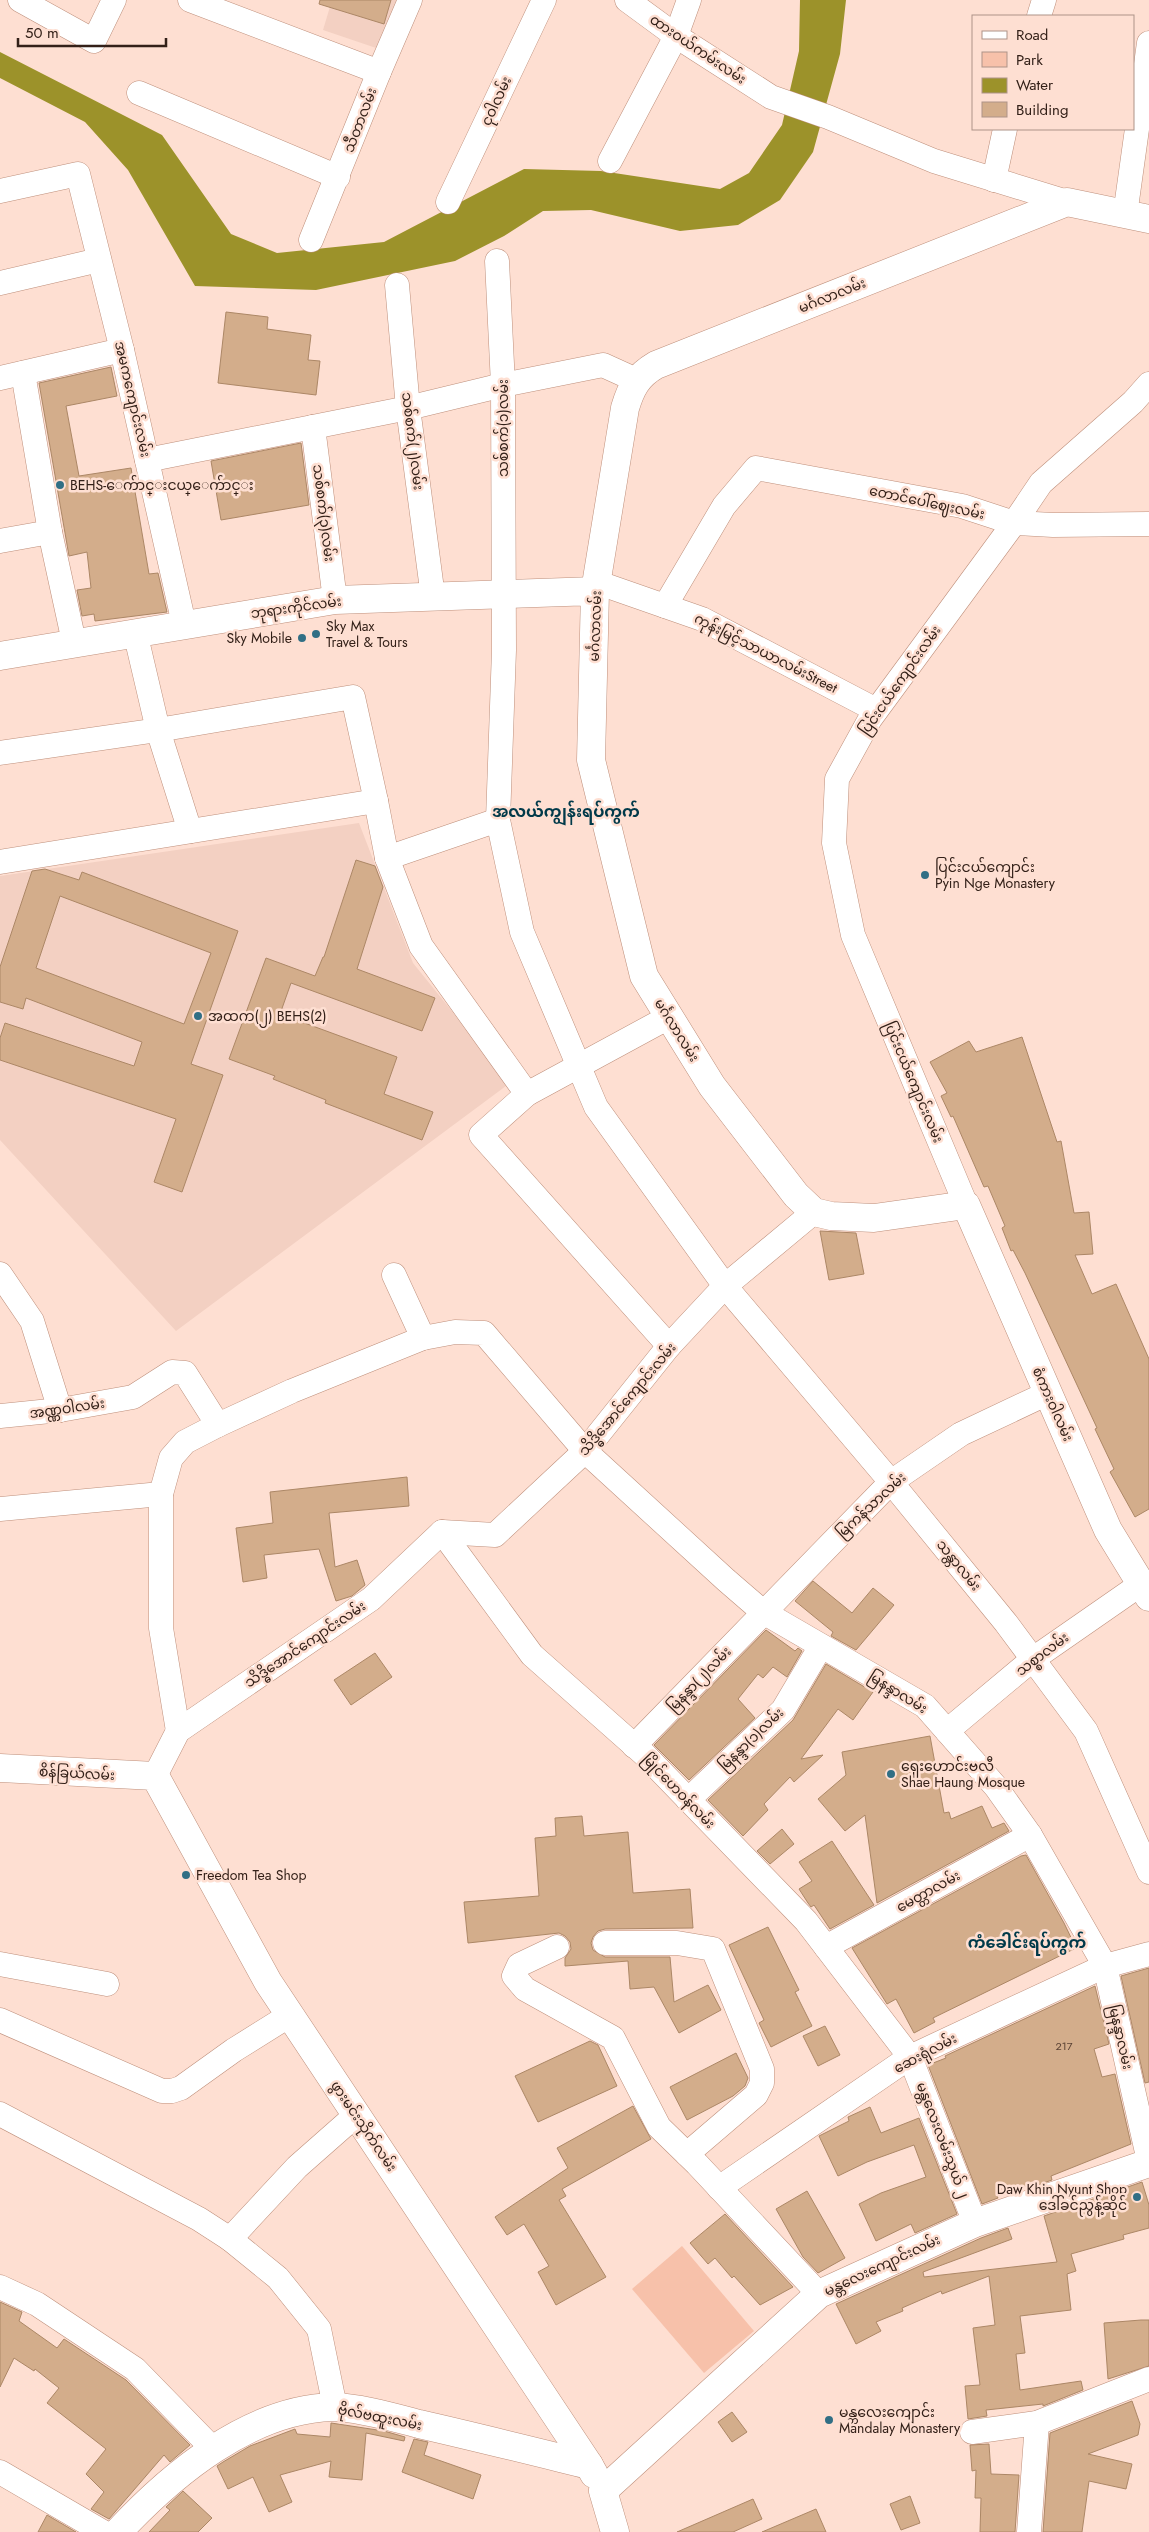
<svg xmlns="http://www.w3.org/2000/svg" width="1149" height="2532" viewBox="0 0 1149 2532" font-family="Jost,'Noto Sans Myanmar',sans-serif">
<style>
.built{fill:#f3d0c2}
.green{fill:#f7c1aa}
.water{fill:#9c922a}
.building{fill:#d3ad8b;stroke:#ac8766;fill-rule:evenodd}
.lines{fill:none;stroke-linecap:round;stroke-linejoin:round}
.minor-casing{stroke:#be8f7b;stroke-width:25}
.tertiary-casing{stroke:#be8f7b;stroke-width:29}
.secondary-casing{stroke:#be8f7b;stroke-width:29}
.minor{stroke:#fff;stroke-width:24}
.tertiary{stroke:#fff;stroke-width:28}
.secondary{stroke:#fff;stroke-width:28}
.poi-dot{fill:#316f85;stroke:#fedfd2;stroke-width:2}
.labels{text-anchor:middle;dominant-baseline:central;stroke-width:5;stroke-linejoin:round;paint-order:stroke}
.number-label{font-size:11px;fill:#5b4335}
.street-label{font-size:14px;fill:#332018;stroke:#fedfd2}
.poi-label{font-size:14px;fill:#332018;stroke:#fedfd2;text-anchor:start}
.quarter-label{font-size:16px;font-weight:bold;fill:#013a4a;stroke:#fedfd2}
</style>
<rect width="100%" height="100%" fill="#fedfd2"/>
<g class="built">
<path d="M332 0H402L382 50 323 30Z"/>
<path d="M359 823 413 963 510 1083 176 1331 0 1140V876Z"/>
</g>
<path class="green" d="M682 2246 754 2331 704 2373 632 2289Z"/>
<path class="water" d="M800 0H846L840 54 813 152 780 200 738 225 680 231 591 210 543 211 504 236 455 261 316 290 195 286 128 170 85 122 0 78V52L162 135 231 234 277 253 384 242 524 169 601 171 720 189 749 173 782 125 799 51Z"/>
<g class="building">
<path d="M320 0H391L384 24 319 4Z"/>
<path d="M226 312 268 317 267 329 311 335 308 360 320 361 316 395 218 383Z"/>
<path d="M111 367 117 396 66 406 79 476 131 468 149 574 158 573 167 612 95 621 94 614 82 616 77 590 91 588 87 552 69 556 39 383Z"/>
<path d="M301 443 309 505 221 520 211 461Z"/>
<path d="M356 860 375 866 383 887 357 969 435 998 422 1031 291 983 280 1014 397 1057 384 1094 433 1112 422 1140 325 1103 326 1100 273 1079 275 1076 229 1059 266 958 315 976 323 957H324Z"/>
<path d="M45 869 79 880 82 872 238 931 191 1064 223 1075 182 1192 154 1182 176 1119 0 1060V1038L5 1023 134 1066 142 1042 26 998 23 1009 0 1002V967L32 871ZM60 896 211 953 184 1024 36 968Z"/>
<path d="M1022 1037 1057 1142 1061 1141 1074 1213 1089 1212 1093 1254 1075 1255 1092 1294 1116 1284 1149 1359V1509L1135 1517 1110 1472 1114 1469 1095 1429 1097 1428 1025 1273 1013 1250 1011 1251 1002 1228 1005 1226 988 1186 984 1187 953 1116 951 1117 941 1096 947 1093 930 1062 969 1041 976 1052Z"/>
<path d="M820 1231 856 1233 864 1274 829 1280Z"/>
<path d="M407 1477 409 1506 329 1513 335 1567 357 1560 365 1585 352 1596 336 1601 319 1549 264 1555 267 1578 243 1582 236 1528 273 1523 270 1492Z"/>
<path d="M813 1581 852 1613 873 1588 894 1605 856 1650 831 1636 833 1632 795 1601Z"/>
<path d="M766 1630 795 1651 798 1648 802 1651 787 1677 773 1667 763 1678 758 1674 738 1699 755 1718 689 1780 654 1745Z"/>
<path d="M375 1653 392 1677 351 1705 334 1680Z"/>
<path d="M826 1664 873 1692 853 1720 838 1709 801 1759 823 1755 794 1782 790 1777 764 1804 768 1810 743 1836 708 1800 793 1720Z"/>
<path d="M930 1736 944 1813 949 1812 951 1819 982 1806 992 1828 1004 1823 1009 1831 877 1903 865 1815 845 1831 818 1799 846 1775 842 1752Z"/>
<path d="M582 1816 584 1836 628 1832 633 1893 690 1889 693 1928 605 1929 598 1931 593 1937 591 1943 593 1950 605 1957H670L674 2002 708 1985 721 2010 679 2033 654 1987 630 1989 628 1961 565 1966V1958L571 1949 570 1942 565 1936 559 1933 468 1943 464 1902 539 1896 535 1838 556 1836 555 1818Z"/>
<path d="M782 1829 794 1844 770 1864 757 1851Z"/>
<path d="M832 1841 874 1905 830 1929 814 1905 811 1907 808 1903 799 1889 812 1881 799 1862Z"/>
<path d="M1026 1855 1064 1923 1076 1948 933 2018 935 2022 914 2033 896 1999 887 2004 852 1948 1021 1856Z"/>
<path d="M768 1927 799 1990 795 1992 812 2026 771 2047 759 2023 764 2020 729 1945Z"/>
<path d="M1149 1968V2082L1145 2083 1121 1976Z"/>
<path d="M1095 1986 1109 2044 1094 2049 1102 2077 1115 2074 1131 2144 1051 2176 1052 2180 1035 2186V2183L997 2196 998 2198 982 2204 928 2065 946 2058 945 2056Z"/>
<path d="M825 2026 840 2055 818 2066 803 2036Z"/>
<path d="M590 2041 598 2045 617 2086 538 2122 515 2076Z"/>
<path d="M736 2053 748 2078 745 2086 733 2096 687 2120 670 2087Z"/>
<path d="M633 2106 651 2139 562 2189 566 2196 559 2200 606 2277 556 2305 538 2272 549 2266 524 2224 507 2235 495 2217 568 2168 557 2148Z"/>
<path d="M870 2107 881 2133 919 2118 957 2214 915 2233 911 2224 876 2241 859 2204 881 2193 926 2177 914 2145 867 2162 838 2176 819 2136 849 2121 848 2117Z"/>
<path d="M1142 2182 1149 2205V2228L1123 2235 1124 2239 1071 2254 1076 2271 1067 2274 1071 2310 1020 2316 1025 2353 1016 2354 1020 2390 1081 2381 1083 2390 1043 2406V2404L986 2410 987 2416 968 2419 965 2386 980 2385 973 2328 995 2325 989 2276 942 2294 941 2291 902 2308 903 2311 876 2322 881 2331 856 2344 836 2304 981 2238 1008 2228 1012 2239 923 2272 924 2277 1057 2262 1044 2216Z"/>
<path d="M807 2191 845 2258 818 2273 803 2257 776 2209Z"/>
<path d="M725 2214 793 2287 760 2305 734 2276 732 2278 715 2258 708 2264 690 2243Z"/>
<path d="M0 2302 22 2312 19 2321 57 2348 64 2339 126 2380 190 2445 170 2462 164 2455 109 2519 91 2509 104 2492 86 2474 106 2449 47 2403 59 2388 35 2369 34 2371 14 2358 0 2387Z"/>
<path d="M1141 2320H1149V2366L1108 2379 1104 2323Z"/>
<path d="M1132 2401 1140 2424 1138 2435 1088 2454 1132 2464 1126 2489 1089 2481 1082 2532H1043L1050 2433Z"/>
<path d="M732 2412 747 2432 732 2442 718 2422Z"/>
<path d="M331 2423 384 2431 405 2437 404 2441 366 2433 362 2480 329 2477 331 2461 280 2475 292 2502 269 2512 253 2477 228 2489 217 2466 223 2462 250 2446 295 2429 297 2434 330 2437Z"/>
<path d="M414 2439 428 2442 424 2455 481 2475 473 2499 402 2472Z"/>
<path d="M989 2444 991 2474 1019 2475 1015 2532H980L981 2498H975L976 2470 972 2471 970 2445Z"/>
<path d="M183 2491 212 2518 198 2532H149L170 2510 166 2507Z"/>
<path d="M910 2496 920 2523 901 2530 890 2504Z"/>
<path d="M753 2499 762 2519 733 2532H677Z"/>
<path d="M816 2509 826 2532H762Z"/>
<path d="M47 2515 76 2532H38Z"/>
</g>
<g class="lines">
<g class="minor-casing">
<g id="minor">
<path d="M20 0 94 41 114 0"/>
<path d="M190 0 379 72"/>
<path d="M627 0 676 36 771 97 828 117 934 161 1067 202"/>
<path d="M1039 16 1044 0"/>
<path d="M139 93 338 177"/>
<path d="M610 161 676 36 689 0"/>
<path d="M994 180 1005 129"/>
<path d="M0 191 78 174 122 350 184 624"/>
<path d="M448 202 544 0"/>
<path d="M1125 215 1149 43"/>
<path d="M311 240 379 72 410 0"/>
<path d="M497 261 503 385 504 650 498 820 522 932 596 1107 725 1286 891 1482 1006 1623 1086 1731 1149 1872"/>
<path d="M0 283 99 260"/>
<path d="M397 285 408 408 433 597"/>
<path d="M23 373 50 532 74 642"/>
<path d="M0 378 122 350"/>
<path d="M313 427 335 600"/>
<path d="M147 460 408 408 503 385 603 365 636 380"/>
<path d="M0 541 50 532"/>
<path d="M596 582 702 619 876 710"/>
<path d="M665 606 724 506 756 468 962 506 1014 523 1053 525 1149 524"/>
<path d="M135 632 158 730 190 831"/>
<path d="M0 753 158 730 353 697 376 801"/>
<path d="M387 858 498 820"/>
<path d="M0 862 376 801 387 858 421 946 527 1094"/>
<path d="M669 1017 527 1094 481 1135 669 1346"/>
<path d="M966 1205 853 935 834 843 837 779 870 719 1014 523 1041 483 1133 402 1149 384"/>
<path d="M0 1274 32 1321 60 1410"/>
<path d="M394 1275 423 1338"/>
<path d="M0 1416 60 1410 133 1397 172 1372 185 1373 218 1425"/>
<path d="M0 1509 161 1494"/>
<path d="M442 1532 532 1655 645 1755 806 1921 910 2057 975 2223"/>
<path d="M178 1731 161 1628V1494L171 1458 185 1442 218 1425 292 1391 423 1338 455 1332 484 1333 585 1451 726 1580 763 1612 925 1706 996 1787 1030 1835 1105 1966 1149 2161"/>
<path d="M947 1731 1033 1659 1141 1584"/>
<path d="M634 1746 891 1482 961 1434 1048 1393"/>
<path d="M155 1776 178 1731 371 1599 442 1532 495 1535 585 1451 669 1346 725 1286 814 1212"/>
<path d="M688 1800 783 1710 821 1646"/>
<path d="M605 1943H677L713 1949 762 2069V2083L756 2095 687 2154"/>
<path d="M557 1947 519 1965 514 1976 525 1989 613 2038 659 2127 697 2164 819 2294"/>
<path d="M826 1947 1030 1835"/>
<path d="M0 1964 107 1984"/>
<path d="M0 2020 162 2091H172L181 2088 234 2050 290 2015"/>
<path d="M0 2114 199 2219 230 2239 278 2278 319 2329 335 2407"/>
<path d="M719 2188 910 2057 1105 1966 1149 1954"/>
<path d="M230 2239 297 2167 356 2115"/>
<path d="M0 2287 37 2304 135 2369 213 2449"/>
<path d="M972 2432 1037 2423 1149 2379"/>
<path d="M0 2472 103 2532"/>
<path d="M1029 2532 1037 2423"/>
</g>
</g>
<g class="tertiary-casing">
<g id="tertiary">
<path d="M595 591 625 408C631 388 637 376 656 365L1067 202 1149 219"/>
<path d="M0 1768 155 1776 268 1982 589 2465"/>
<path d="M118 2532C172 2474 250 2409 333 2407 357 2407 396 2418 419 2424 476 2437 532 2451 589 2465L594 2474"/>
<path d="M615 2532 603 2491 819 2294 975 2223 1149 2163"/>
</g>
</g>
<g class="secondary-casing">
<path id="secondary" d="M0 656 335 600 595 591 591 760 644 976 712 1086 796 1195 814 1212 831 1216 874 1218 966 1205 1108 1530 1149 1597"/>
</g>
<use href="#minor" class="minor"/>
<use href="#tertiary" class="tertiary"/>
<use href="#secondary" class="secondary"/>
</g>
<g class="poi-dot">
<circle cx="60" cy="485" r="5"/>
<circle cx="316" cy="634" r="5"/>
<circle cx="302" cy="638" r="5"/>
<circle cx="925" cy="875" r="5"/>
<circle cx="198" cy="1016" r="5"/>
<circle cx="891" cy="1774" r="5"/>
<circle cx="186" cy="1875" r="5"/>
<circle cx="1137" cy="2197" r="5"/>
<circle cx="829" cy="2420" r="5"/>
</g>
<g class="labels">
<g class="number-label">
<text x="1064" y="2046">217</text>
</g>
<g class="street-label">
<text transform="translate(698 49) rotate(34)">ထားဝယ်ကမ်းလမ်း</text>
<text transform="translate(496 101) rotate(-65)">ငုဝါလမ်း</text>
<text transform="translate(360 120) rotate(-69)">သီတာလမ်း</text>
<text transform="translate(832 295) rotate(-22)">မင်္ဂလာလမ်း</text>
<text transform="translate(133 399) rotate(77)">အမကကျောင်းလမ်း</text>
<text transform="translate(503 428) rotate(-90)">သစ်စက်(၁)လမ်း</text>
<text transform="translate(413 441) rotate(83)">သစ်စက်(၂)လမ်း</text>
<text transform="translate(927 502) rotate(12)">တောင်ပေါ်ဈေးလမ်း</text>
<text transform="translate(324 513) rotate(83)">သစ်စက်(၃)လမ်း</text>
<text transform="translate(296 607) rotate(-8)">ဘုရားကိုင်လမ်း</text>
<text transform="translate(595 626) rotate(-88)">မင်္ဂလာလမ်း</text>
<text transform="translate(766 653) rotate(27)">ကုန်းမြင့်သာယာလမ်းStreet</text>
<text transform="translate(900 680) rotate(-55)">ပြင်းငယ်ကျောင်းလမ်း</text>
<text transform="translate(677 1030) rotate(58)">မင်္ဂလာလမ်း</text>
<text transform="translate(914 1082) rotate(67)">ပြင်းငယ်ကျောင်းလမ်း</text>
<text transform="translate(627 1399) rotate(-50)">သိဒ္ဓိအောင်ကျောင်းလမ်း</text>
<text transform="translate(1053 1404) rotate(66)">စံကားဝါလမ်း</text>
<text transform="translate(67 1408) rotate(-8)">အဏ္ဏဝါလမ်း</text>
<text transform="translate(871 1505) rotate(-43)">မြကန်သာလမ်း</text>
<text transform="translate(959 1565) rotate(51)">သန္တာလမ်း</text>
<text transform="translate(305 1644) rotate(-34)">သိဒ္ဓိအောင်ကျောင်းလမ်း</text>
<text transform="translate(1042 1654) rotate(-37)">သစ္စာလမ်း</text>
<text transform="translate(699 1679) rotate(-46)">မြနန္ဒာ(၂)လမ်း</text>
<text transform="translate(898 1692) rotate(32)">မြနန္ဒာလမ်း</text>
<text transform="translate(751 1739) rotate(-44)">မြနန္ဒာ(၁)လမ်း</text>
<text transform="translate(77 1773) rotate(3)">စိန်ခြယ်လမ်း</text>
<text transform="translate(679 1791) rotate(46)">မြိုင်ဟေဝန်လမ်း</text>
<text transform="translate(928 1891) rotate(-29)">မေတ္တာလမ်း</text>
<text transform="translate(1121 2037) rotate(77)">မြနန္ဒာလမ်း</text>
<text transform="translate(925 2053) rotate(-28)">ဆေးရုံလမ်း</text>
<text transform="translate(364 2126) rotate(56)">ဖွားမင်းသိုက်လမ်း</text>
<text transform="translate(943 2140) rotate(69)">မန္တလေးလမ်းသွယ် ၂</text>
<text transform="translate(882 2265) rotate(-25)">မန္တလေးကျောင်းလမ်း</text>
<text transform="translate(380 2417) rotate(11)">ဗိုလ်ဗထူးလမ်း</text>
</g>
<g class="poi-label">
<text x="70" y="485">BEHS-ေက်ာင္းငယ္ေက်ာင္း</text>
<text x="326" y="626">Sky Max<tspan x="326" dy="16">Travel &amp; Tours</tspan></text>
<text x="292" y="638" text-anchor="end">Sky Mobile</text>
<text x="935" y="867">ပြင်းငယ်ကျောင်း<tspan x="935" dy="16">Pyin Nge Monastery</tspan></text>
<text x="208" y="1016">အထက(၂) BEHS(2)</text>
<text x="901" y="1766">ရှေးဟောင်းဗလီ<tspan x="901" dy="16">Shae Haung Mosque</tspan></text>
<text x="196" y="1875">Freedom Tea Shop</text>
<text x="1127" y="2189" text-anchor="end">Daw Khin Nyunt Shop<tspan x="1127" dy="16">ဒေါ်ခင်ညွန့်ဆိုင်</tspan></text>
<text x="839" y="2412">မန္တလေးကျောင်း<tspan x="839" dy="16">Mandalay Monastery</tspan></text>
</g>
<g class="quarter-label">
<text x="566" y="811">အလယ်ကျွန်းရပ်ကွက်</text>
<text x="1027" y="1942">ကံခေါင်းရပ်ကွက်</text>
</g>
</g>
<rect x="972" y="15" width="162" height="115" fill="#fedfd2" stroke="#ad9388"/>
<rect x="982" y="31" width="25" height="8" fill="#ffffff" stroke="#ad9388"/>
<text x="1016" y="40" font-size="15" fill="#332018">Road</text>
<rect x="982" y="52" width="25" height="15" fill="#f7c1aa" stroke="#ad9388"/>
<text x="1016" y="65" font-size="15" fill="#332018">Park</text>
<rect x="982" y="78" width="25" height="15" fill="#9c922a" stroke="#ad9388"/>
<text x="1016" y="90" font-size="15" fill="#332018">Water</text>
<rect x="982" y="102" width="25" height="15" fill="#d3ad8b" stroke="#ad9388"/>
<text x="1016" y="115" font-size="15" fill="#332018">Building</text>
<path d="M18 38v8h148v-8" fill="none" stroke="#332018" stroke-width="2.5"/>
<text x="25" y="38" font-size="15" fill="#332018" stroke="#fedfd2" stroke-width="4" paint-order="stroke">50 m</text>
</svg>
